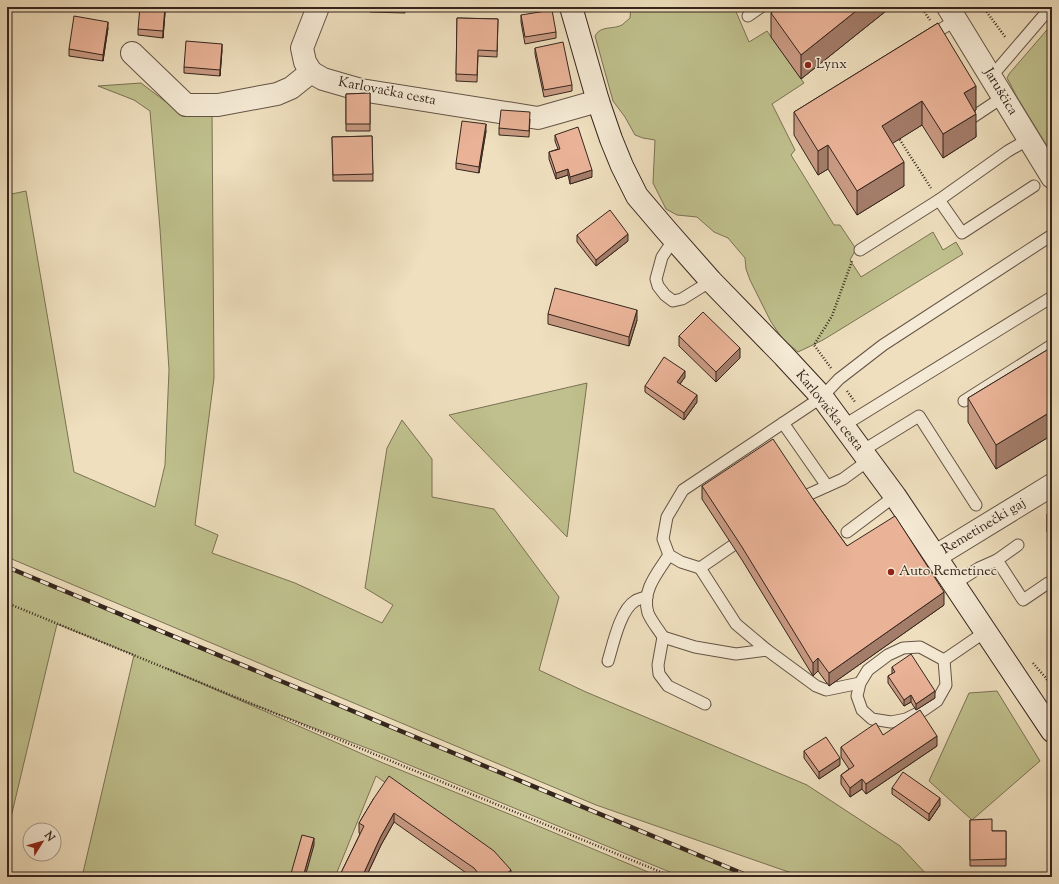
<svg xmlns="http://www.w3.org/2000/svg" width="1059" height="884" viewBox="0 0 1059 884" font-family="'Sorts Mill Goudy',serif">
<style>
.green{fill:#bfc08d;stroke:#7a7255}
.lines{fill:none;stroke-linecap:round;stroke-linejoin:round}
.lane-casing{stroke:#645445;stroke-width:13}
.street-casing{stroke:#645445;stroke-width:24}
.secondary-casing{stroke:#35251d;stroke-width:24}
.path{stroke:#35251d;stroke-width:2.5;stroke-dasharray:1 2;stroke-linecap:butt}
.lane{stroke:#f5ead5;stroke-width:11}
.street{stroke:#f5ead5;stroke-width:22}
.secondary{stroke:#f5ead5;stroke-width:22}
.rail-casing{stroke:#35251d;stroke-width:4.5}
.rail{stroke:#f5ead5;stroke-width:3;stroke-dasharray:9;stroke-linecap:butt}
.wall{fill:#c99a83;stroke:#35251d}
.shaded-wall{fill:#a47d6a;stroke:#35251d}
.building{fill:#eab398;stroke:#35251d}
.poi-dot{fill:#8f2418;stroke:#f5ead5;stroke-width:1.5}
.labels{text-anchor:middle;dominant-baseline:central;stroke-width:3;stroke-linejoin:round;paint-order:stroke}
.poi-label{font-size:14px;fill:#35251d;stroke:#f5ead5;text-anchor:start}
.street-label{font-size:14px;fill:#35251d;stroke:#f5ead5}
</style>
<rect width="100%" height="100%" fill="#efdfbe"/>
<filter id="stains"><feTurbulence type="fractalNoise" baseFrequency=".005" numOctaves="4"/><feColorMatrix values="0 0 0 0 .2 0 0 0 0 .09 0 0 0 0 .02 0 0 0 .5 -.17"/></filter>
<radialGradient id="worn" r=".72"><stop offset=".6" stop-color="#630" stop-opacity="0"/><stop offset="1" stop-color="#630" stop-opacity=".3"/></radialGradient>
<g class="green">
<path d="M631 7H734L749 42 767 31 804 83 772 104 795 150 791 155 834 225H840L856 249 850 260 861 277 933 232 943 250 956 242 963 254 823 340 798 352 782 338 771 322 750 280 746 269 745 258 728 238 714 232 697 217 677 215 666 209 653 183 655 140 643 138 635 135 625 117 613 101 595 36C601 25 612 30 622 25 625 23 627 20 630 18Z"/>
<path d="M1052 24V154L1017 97 1007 78 1009 74Z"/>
<path d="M141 83 174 108 212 111 214 378 195 525 218 535 212 553 295 583 382 623 393 605 365 588 387 448 402 420 432 459V497L494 509 559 597 539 670 586 692 807 785 900 846 929 877H803L596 805 7 557V195L26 191 74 472 155 507 165 465 169 370 160 229 150 111 134 100 98 86Z"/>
<path d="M587 383 567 537 449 415Z"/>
<path d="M7 567 653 836 746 877H682L385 755 246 702 166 668 383 763 519 818 660 877H508L494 861 376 776 335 877H82L134 655 57 624 7 834Z"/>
<path d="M997 691 1040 761 972 820 929 781 969 693Z"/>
</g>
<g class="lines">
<g class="lane-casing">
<g id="lane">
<path d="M748 16 761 7"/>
<path d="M930 36 956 20"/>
<path d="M991 77 1051 7"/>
<path d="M967 121 1003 97"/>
<path d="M939 200 962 233 1034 186"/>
<path d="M674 239 662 257 656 279 658 286 665 295 673 301 682 299 711 281"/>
<path d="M860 250 939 200 1008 151 1029 139"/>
<path d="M964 401 1052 345"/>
<path d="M783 423 827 486"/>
<path d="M843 426 1052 297"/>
<path d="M862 451 919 416 976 505"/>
<path d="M797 501 803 497 843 479 869 460"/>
<path d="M847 532 895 496"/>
<path d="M745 537 700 568 681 562 669 555 663 539 667 517 683 490 822 397 839 379 883 345 1052 235"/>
<path d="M669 555C658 572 641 591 648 613 651 621 659 630 663 637L658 665 659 674 668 686 705 704"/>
<path d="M997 560 1018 545"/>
<path d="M700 568 736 624 767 650 816 686 826 690 860 683"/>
<path d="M954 584 979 568 997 560 1023 600 1048 583"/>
<path d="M663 637 695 647 736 654 767 650"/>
<path d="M920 647 944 660 946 685 937 701 924 710 906 719 891 722 872 719 862 710 857 696 860 683 868 670 888 655 903 648Z"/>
<path d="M944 660 985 632"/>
<path d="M608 661C613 645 620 610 635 601 638 599 643 598 647 597"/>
</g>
</g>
<g class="street-casing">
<g id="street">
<path d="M948 7 1052 177"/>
<path d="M132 53 186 105H218L277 94 291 88 311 72 323 79 361 90 538 118 598 101"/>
<path d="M311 72 305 62 302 48 318 7"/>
<path d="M936 556 1052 485"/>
</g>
</g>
<g class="secondary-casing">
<path id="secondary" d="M571 7 598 101 611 139 622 166 637 196 666 230 711 281 784 356 822 397 895 496 1052 731"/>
</g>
<g class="path">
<path d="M921 7 930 20"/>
<path d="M983 7 1006 38"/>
<path d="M898 137 931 188"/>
<path d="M831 368 814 345 832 316 852 261"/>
<path d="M847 391 855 402"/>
<path d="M7 603 673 877"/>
<path d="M1033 663 1046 678 1052 689"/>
</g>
<use href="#lane" class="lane"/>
<use href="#street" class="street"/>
<use href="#secondary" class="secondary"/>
<g class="rail-casing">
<path id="rail" d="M7 567 751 877"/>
</g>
<use href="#rail" class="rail"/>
</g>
<g class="wall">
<path d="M370 7H405V13L370 12Z"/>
<path d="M780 7H891L801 79 771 37V13Z"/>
<path d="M165 13 163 38 138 35V29Z"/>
<path d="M521 15 556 32V38L525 44 521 22Z"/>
<path d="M457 18 498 19 497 57 478 56 477 82 456 81Z"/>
<path d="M938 23 976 110 975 111 976 137 943 158 922 125 892 143 904 186 857 215 828 169 818 175 794 135V112Z"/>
<path d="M108 28 103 61 69 56V49Z"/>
<path d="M535 48 572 85V91L544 97 535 54Z"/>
<path d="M222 50 220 76 184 73V67Z"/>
<path d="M370 93V131H346V94Z"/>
<path d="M7 101 11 131V138H7Z"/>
<path d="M530 119 529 137 499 135V128Z"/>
<path d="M486 131 479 173 456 169V163Z"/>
<path d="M555 135 592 177 570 184 568 175 556 179 549 159V152L558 149 555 141Z"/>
<path d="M372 136 373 181H333L332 137Z"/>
<path d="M577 235 628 241 596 266 577 242Z"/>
<path d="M548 314 637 320 629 346 548 324Z"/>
<path d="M679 336 740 358 716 382 679 346Z"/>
<path d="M1052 347V435L996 469 968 422V398Z"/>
<path d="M685 377 680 384 697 402 684 420 645 392V386Z"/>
<path d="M702 486 813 499 847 546 944 605 829 686 818 671 813 676 742 560 702 499Z"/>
<path d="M1052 511V539L1047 532V514Z"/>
<path d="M892 667 935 698 916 710 911 702 904 706 888 683V676L892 674Z"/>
<path d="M883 735 937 746 866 794 862 789 850 797 841 784V775L849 769 841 757V747Z"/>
<path d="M804 751 840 765 819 779 804 758Z"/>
<path d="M892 788 940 805 929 821 892 794Z"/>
<path d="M374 798 511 877H472L394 822 381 845 366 877H339L360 834 359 833V823Z"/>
<path d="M970 820 992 831H1006V866H970Z"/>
</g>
<g class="shaded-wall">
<path d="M165 7V13L163 38V31Z"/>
<path d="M861 7H891L801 79V55Z"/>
<path d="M108 22V28L103 61V55Z"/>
<path d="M222 44V50L220 76V70Z"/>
<path d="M976 86V110L964 117V93Z"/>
<path d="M922 101V125L882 150V126Z"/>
<path d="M976 114V137L943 158V134Z"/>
<path d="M486 124V131L479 173V167Z"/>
<path d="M828 145V169L818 175V151Z"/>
<path d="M904 162V186L857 215V191Z"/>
<path d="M568 169V175L556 179V173Z"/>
<path d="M592 170V177L570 184V177Z"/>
<path d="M628 234V241L596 266V260Z"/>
<path d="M637 310V320L629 346V337Z"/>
<path d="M740 348V358L716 382V372Z"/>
<path d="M685 371V377L677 388V382Z"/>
<path d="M697 395V402L684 420V413Z"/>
<path d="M1052 411V435L996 469V445Z"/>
<path d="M944 592V605L829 686V673Z"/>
<path d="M818 658V671L813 676V663Z"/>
<path d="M935 691V698L916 710V704Z"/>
<path d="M911 695V702L904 706V700Z"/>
<path d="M937 736V746L866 794V784Z"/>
<path d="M840 758V765L819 779V772Z"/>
<path d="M862 779V789L850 797V788Z"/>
<path d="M940 798V805L929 821V814Z"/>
<path d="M394 813V822L381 845 366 877H362L381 836Z"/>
<path d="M314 838V845L305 877H303Z"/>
<path d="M511 870V877H506V874Z"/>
</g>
<g class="building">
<path d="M140 7H165L163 31 138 29Z"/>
<path d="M780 7H861L801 55 771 13Z"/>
<path d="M552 10 556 32 525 37 521 15Z"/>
<path d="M74 16 108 22 103 55 69 49Z"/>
<path d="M457 18 498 19 497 51 478 50 477 75 456 74Z"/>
<path d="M938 23 976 86 964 93 976 114 943 134 922 101 882 126 904 162 857 191 828 145 818 151 794 112Z"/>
<path d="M186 41 222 44 220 70 184 67Z"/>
<path d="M563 42 572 85 544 90 535 48Z"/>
<path d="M370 93V124H346V94Z"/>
<path d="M7 101 11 131 7 132Z"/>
<path d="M501 110 530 112 529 131 499 128Z"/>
<path d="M462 121 486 124 479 167 456 163Z"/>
<path d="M578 127 592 170 570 177 568 169 556 173 549 152 560 149 555 135Z"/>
<path d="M372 136 373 174 333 175 332 137Z"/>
<path d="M610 210 628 234 596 260 577 235Z"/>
<path d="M555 288 637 310 629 337 548 314Z"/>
<path d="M703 312 740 348 716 372 679 336Z"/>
<path d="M1052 347V411L996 445 968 398Z"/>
<path d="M664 357 685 371 677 382 697 395 684 413 645 386Z"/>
<path d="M773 439 813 499 847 546 895 516 944 592 829 673 818 658 813 663 742 547 702 486Z"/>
<path d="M1052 511V521L1047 514Z"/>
<path d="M911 654 935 691 916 704 911 695 904 700 888 676 895 672 892 667Z"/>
<path d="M920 710 937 736 866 784 862 779 850 788 841 775 854 766 841 747 876 723 883 735Z"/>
<path d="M826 737 840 758 819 772 804 751Z"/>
<path d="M903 772 940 798 929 814 892 788Z"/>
<path d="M389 776 494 851 511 870 506 874 508 877H481L474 868 394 813 381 836 362 877H339L364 826 359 823 374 798Z"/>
<path d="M992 819V831H1006V859L970 860V820Z"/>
<path d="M302 835 314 838 303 877H290Z"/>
</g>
<g class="poi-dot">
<circle cx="808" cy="65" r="4"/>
<circle cx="891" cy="572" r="4"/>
</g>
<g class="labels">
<g class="poi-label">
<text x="816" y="65">Lynx</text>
<text x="899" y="572">Auto Remetinec</text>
</g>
<g class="street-label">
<text transform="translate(387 92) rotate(11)">Karlovačka cesta</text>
<text transform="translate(1000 92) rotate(59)">Jaruščica</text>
<text transform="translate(829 411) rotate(51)">Karlovačka cesta</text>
<text transform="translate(984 527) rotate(-31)">Remetinečki gaj</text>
</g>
</g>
<rect width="1059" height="884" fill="none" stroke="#efdfbe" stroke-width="24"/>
<rect x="8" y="8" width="1043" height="868" fill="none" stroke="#35251d" stroke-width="2"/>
<rect x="12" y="12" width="1035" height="860" fill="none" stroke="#35251d"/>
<g transform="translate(42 842) rotate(53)"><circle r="19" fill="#f5ead5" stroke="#a89b8b"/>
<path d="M0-3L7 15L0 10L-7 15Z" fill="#8f2418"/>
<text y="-6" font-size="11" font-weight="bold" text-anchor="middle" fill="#35251d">N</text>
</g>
<rect width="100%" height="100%" filter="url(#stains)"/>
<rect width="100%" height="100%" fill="url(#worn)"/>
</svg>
